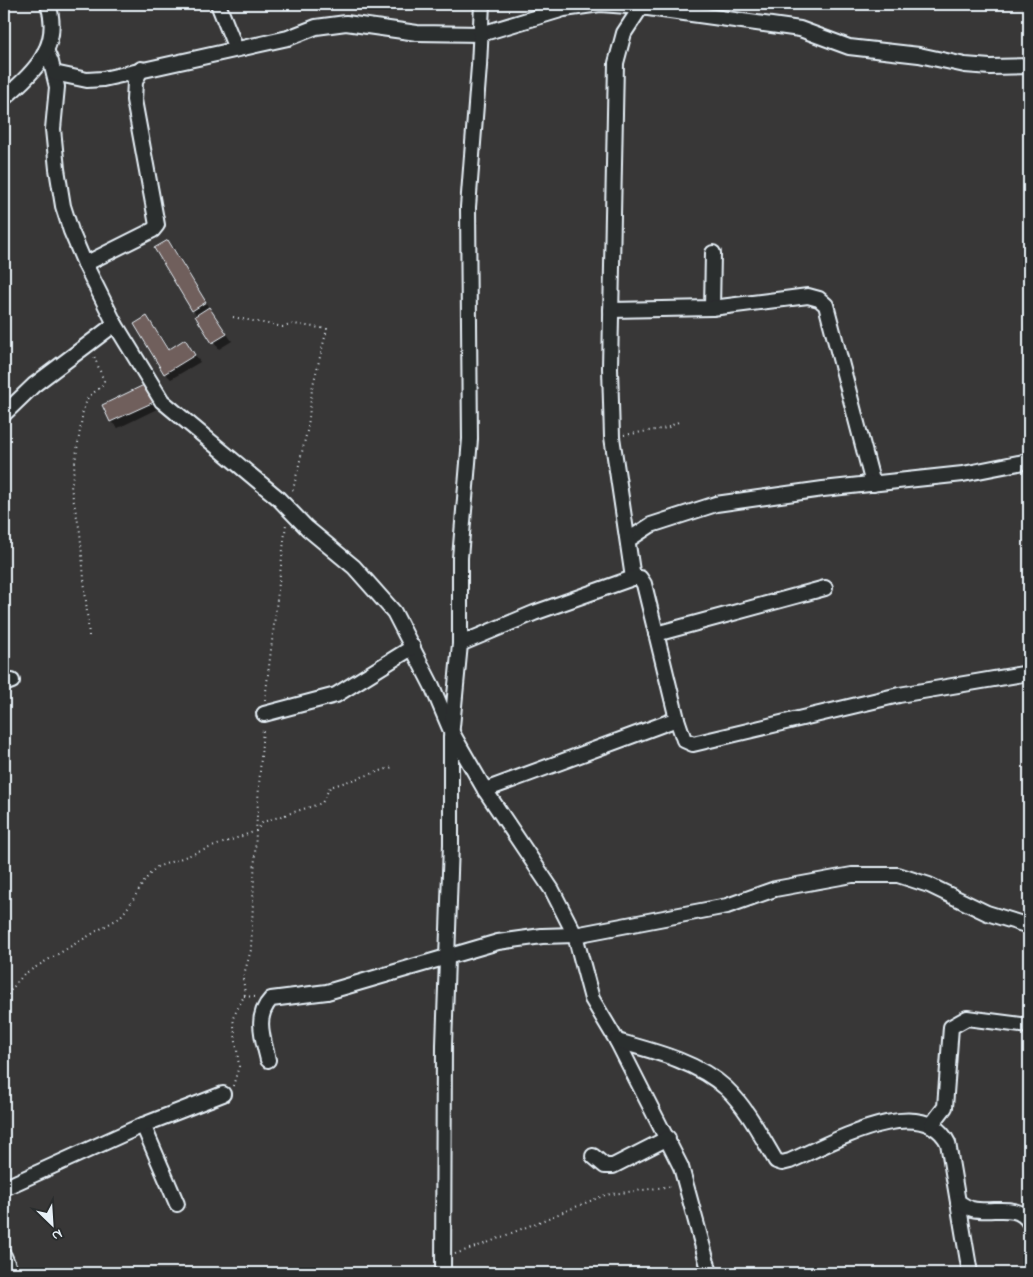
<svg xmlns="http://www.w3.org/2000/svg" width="1033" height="1277" viewBox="0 0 1033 1277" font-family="'Indie Flower',sans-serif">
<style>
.shadow{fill:#0007}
.building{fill:#705e5c;stroke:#e8f1f8}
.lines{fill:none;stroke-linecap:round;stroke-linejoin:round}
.minor-casing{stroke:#e8f1f8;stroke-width:18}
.path{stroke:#e8f1f8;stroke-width:2;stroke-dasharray:1 4;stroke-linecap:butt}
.minor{stroke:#2a2d2e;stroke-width:14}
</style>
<rect width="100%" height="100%" fill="#383737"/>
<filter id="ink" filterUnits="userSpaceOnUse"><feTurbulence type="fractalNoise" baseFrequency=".02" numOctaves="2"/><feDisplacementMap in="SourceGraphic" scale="10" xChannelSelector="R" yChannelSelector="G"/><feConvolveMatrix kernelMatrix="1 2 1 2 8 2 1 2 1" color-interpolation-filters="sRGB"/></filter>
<g filter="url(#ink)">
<g class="shadow">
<path d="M168 241 174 247 210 310 232 341 219 349 193 310Z"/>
<path d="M147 317 170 350 185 341 200 362 171 379 165 373Z"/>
<path d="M152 392 159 408 118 428 111 422 104 405Z"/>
</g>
<g class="building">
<path d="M168 240 206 302 192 311 154 248Z"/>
<path d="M209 307 227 334 212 343 195 316Z"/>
<path d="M147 316 168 350 185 339 195 355 164 374 134 324Z"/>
<path d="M146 384 154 402 110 422 102 405Z"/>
</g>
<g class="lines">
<g class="minor-casing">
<g id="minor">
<path d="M218 4 236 49"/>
<path d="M46 50 51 62 57 87 53 129 57 169 63 206 71 231 85 264 115 324 162 401 277 497 307 528 354 567 394 612 432 686 451 731 485 790 552 890 575 935 592 999 617 1041 681 1167 710 1273"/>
<path d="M54 73 87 80 103 79 288 38 316 27 346 23 417 33 481 34 564 9 600 4 641 7 800 29 849 47 919 55 965 65 990 67 1029 66"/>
<path d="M4 98C34 73 62 46 48 4"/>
<path d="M85 264 153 230 157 225 134 100 135 82 141 69"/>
<path d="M712 308 713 253"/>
<path d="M611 310 712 308 808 296 819 299 826 305 873 484"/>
<path d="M4 414 34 385 115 324"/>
<path d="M628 540 651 525 716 504 823 489 963 474 1029 461"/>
<path d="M633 578 612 437 610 368 616 63 624 33 641 7"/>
<path d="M656 634 825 588"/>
<path d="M460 644 534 613 633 578H640L644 584 677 719 684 740 693 744 899 695 1029 673"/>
<path d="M4 684 12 681"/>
<path d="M264 714 336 695 413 647"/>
<path d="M485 790 677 719"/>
<path d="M617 1041C653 1051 698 1062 726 1088 747 1108 761 1136 776 1161L782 1163 790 1161C828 1145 922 1090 948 1143L970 1273"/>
<path d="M268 1060C263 1038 254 1017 271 999L327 992 498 942 542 936 575 935 727 906 775 889 852 875H898L929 885 987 913 1029 926"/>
<path d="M932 1124 945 1107 951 1027 967 1018 1029 1026"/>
<path d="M143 1125 177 1204"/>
<path d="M593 1156 605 1166H613L668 1138"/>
<path d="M4 1188 143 1125 223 1094"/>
<path d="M958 1202C962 1204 967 1208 972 1209 992 1214 1017 1202 1029 1222"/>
<path d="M4 1256 11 1273"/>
<path d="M443 1273 444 1045 451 844V737L460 644V558L470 439 468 207 479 66 482 4"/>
</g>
</g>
<g class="path">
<path d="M233 317 283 327 294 324 327 329 312 389 308 427 292 494"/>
<path d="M624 435 667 428 678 422"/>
<path d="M89 636 80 532 71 488 83 411 88 397 101 387 104 381 94 356"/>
<path d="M265 700 286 524"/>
<path d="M244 996 256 997"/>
<path d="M4 1004 11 990 24 974 119 918C134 903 142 879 157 867L256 831 263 727"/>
<path d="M233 1086 239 1066 233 1018 245 994 243 978 251 950 256 831 263 822 322 803 330 787 393 767"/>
<path d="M455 1254 487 1243 605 1195 673 1186"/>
</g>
<use href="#minor" class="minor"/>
</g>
</g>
<rect width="1033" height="1277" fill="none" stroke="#2a2d2e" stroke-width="20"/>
<rect x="10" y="10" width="1013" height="1257" fill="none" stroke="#e8f1f8" stroke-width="2" filter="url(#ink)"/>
<g transform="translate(52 1224) rotate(155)" stroke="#2a2d2e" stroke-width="4" paint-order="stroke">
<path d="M0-4L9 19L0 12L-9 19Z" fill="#e8f1f8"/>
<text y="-8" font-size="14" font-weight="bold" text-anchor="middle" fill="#e8f1f8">N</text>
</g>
</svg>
